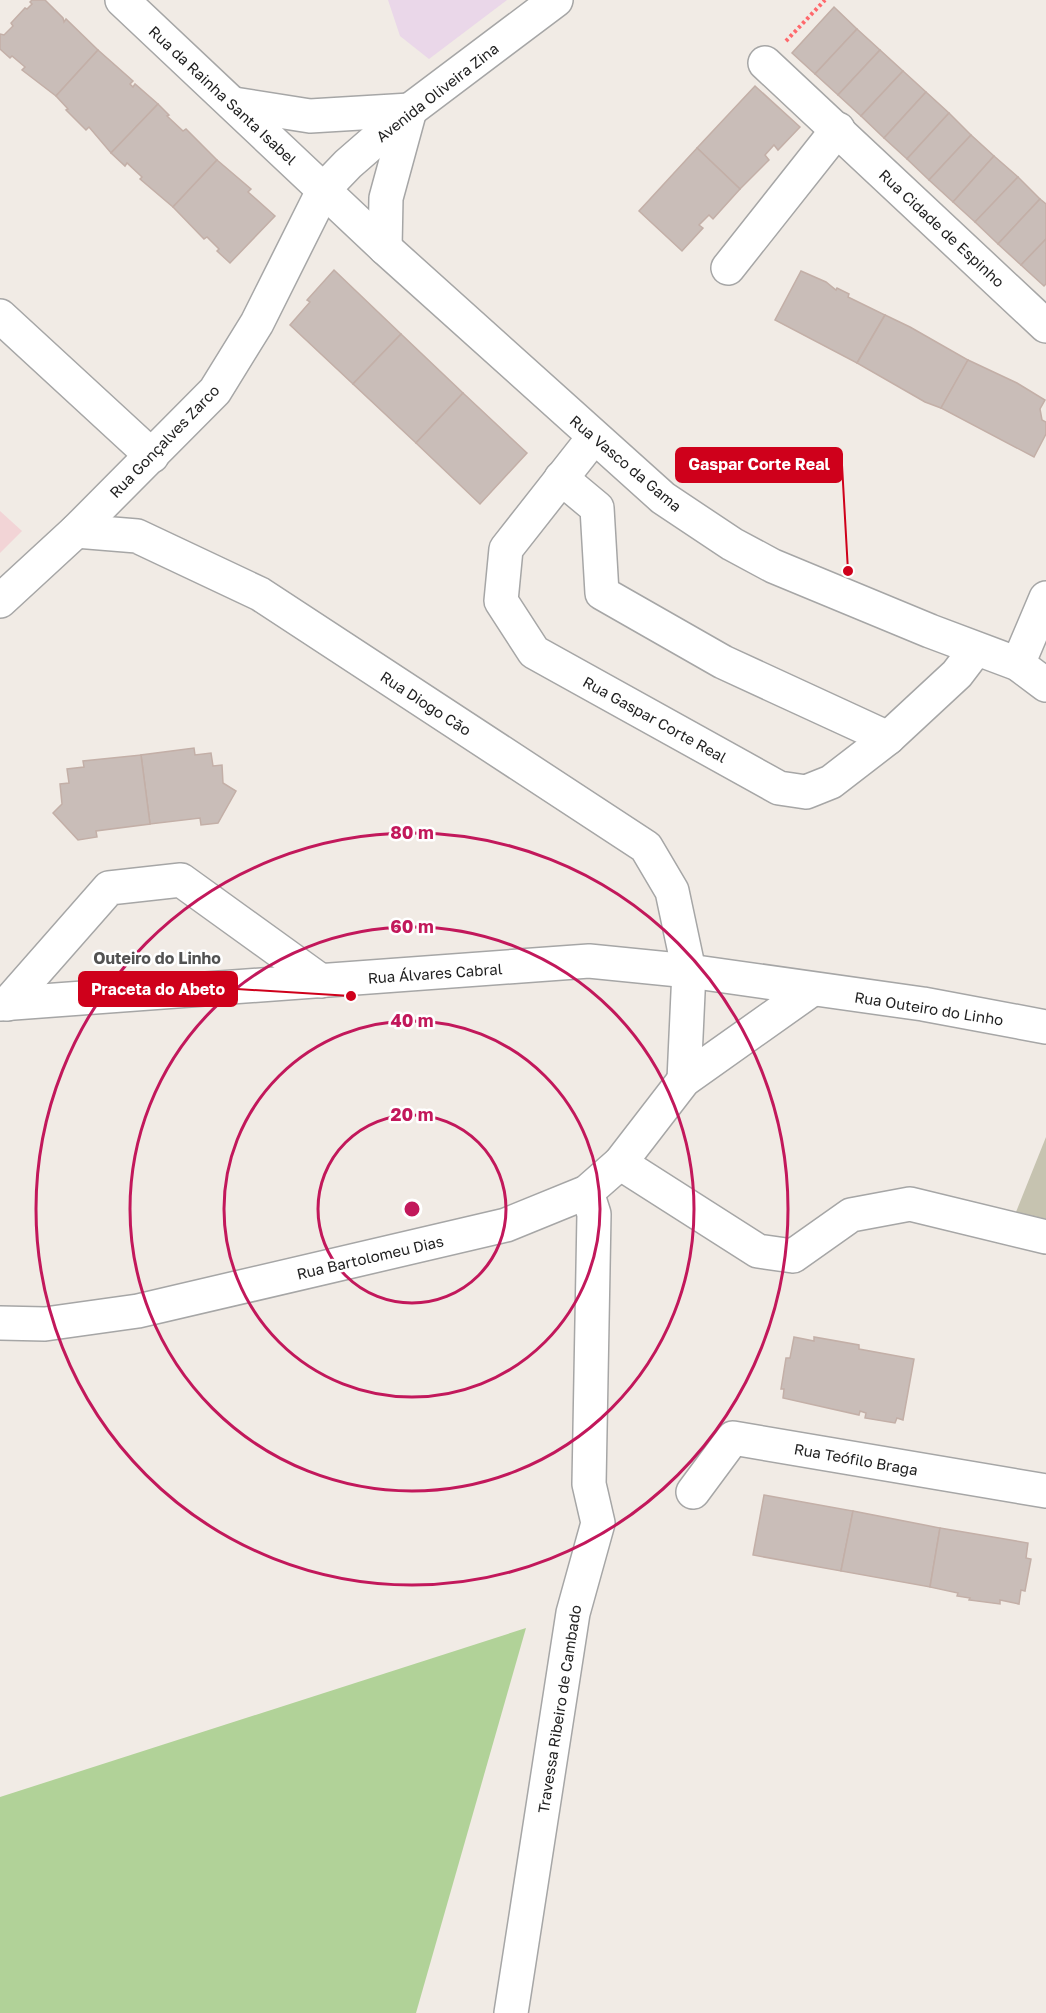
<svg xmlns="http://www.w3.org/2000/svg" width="1046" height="2013" viewBox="0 0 1046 2013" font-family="'Golos Text',sans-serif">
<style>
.commercial{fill:#f2d4d6}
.industrial{fill:#ead7e9}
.construction{fill:#c6c3b0}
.forest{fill:#b1d298}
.building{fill:#c9bdb8;stroke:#c3afa7;stroke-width:1.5}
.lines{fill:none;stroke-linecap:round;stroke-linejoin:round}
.minor-casing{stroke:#a6a6a6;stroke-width:36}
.path{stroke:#ff686c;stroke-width:4;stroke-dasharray:3 3;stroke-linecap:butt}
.minor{stroke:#fff;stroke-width:33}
.ring{fill:none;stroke:#c2185b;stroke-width:3}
.labels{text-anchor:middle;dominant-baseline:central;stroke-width:5;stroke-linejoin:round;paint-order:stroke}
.street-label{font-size:15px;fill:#1f1f1f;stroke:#fff}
.neighbourhood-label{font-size:16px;font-weight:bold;fill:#525252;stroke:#fff}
.centre{fill:#c2185b;stroke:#fff;stroke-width:3}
.ring-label{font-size:18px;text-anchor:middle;font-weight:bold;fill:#c2185b;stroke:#fff;stroke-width:5;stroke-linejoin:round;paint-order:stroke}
.leader{fill:none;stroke:#cf001b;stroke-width:2}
.callout-dot{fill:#cf001b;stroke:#fff;stroke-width:2}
.callout{fill:#cf001b;stroke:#cf001b;stroke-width:2}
.callout-label{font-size:16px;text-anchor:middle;font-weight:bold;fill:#fff}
</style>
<rect width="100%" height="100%" fill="#f1ebe5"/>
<path class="commercial" d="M0 511 22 531 0 553Z"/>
<path class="industrial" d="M388 0H507L429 59 400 36Z"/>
<path class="construction" d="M1046 1137V1219L1016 1212Z"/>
<path class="forest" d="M526 1628 416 2013H0V1797Z"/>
<g class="building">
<path d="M32 0H45L63 18 64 22 66 19 98 50 56 96 22 70 25 67 12 56 10 58 0 49V34L4 35 13 26 11 23 25 8 27 9 32 4 30 2Z"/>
<path d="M834 7 857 29 815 74 792 53Z"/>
<path d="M857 29 880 50 838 95 815 74Z"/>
<path d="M98 50 133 81 130 84 133 87 135 84 158 104 111 153 89 127 86 130 66 110 68 109 56 96Z"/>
<path d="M880 50 903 71 861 116 838 95Z"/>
<path d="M903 71 926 92 884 138 861 116Z"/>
<path d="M755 86 800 127 778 150 774 145 765 155 769 160 740 189 697 148Z"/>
<path d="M926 92 949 113 907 159 884 138Z"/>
<path d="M158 104 169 115 167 116 183 131 186 129 217 160 173 207 140 179 142 177 127 163 125 166 111 153Z"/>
<path d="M949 113 971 135 929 180 907 159Z"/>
<path d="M971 135 994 156 953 202 929 180Z"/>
<path d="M697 148 740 189 713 219 709 215 699 225 703 228 682 251 639 211Z"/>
<path d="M994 156 1018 177 975 222 953 202Z"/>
<path d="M217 160 251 189 248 192 275 216 230 263 217 251 219 249 207 237 204 239 173 207Z"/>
<path d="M1018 177 1040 199 998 244 975 222Z"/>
<path d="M1040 199 1046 204V239L1021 265 998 244Z"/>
<path d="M1046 239V284L1044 286 1021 265Z"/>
<path d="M334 270 401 334 353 384 290 325 310 302 307 300Z"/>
<path d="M801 271 826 282 836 290 837 288 849 294 848 297 885 315 857 363 775 320Z"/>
<path d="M885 315 910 327 968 360 941 408 925 402 857 363Z"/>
<path d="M401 334 463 393 416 443 353 384Z"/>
<path d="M968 360 1017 383 1045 400 1040 409 1042 420 1046 422V434L1034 457 941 408Z"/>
<path d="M463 393 527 453 480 504 416 443Z"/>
<path d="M194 748 195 755 211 753 213 766 222 765 223 783 236 791 218 823 201 825 200 818 150 824 141 755Z"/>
<path d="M141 755 150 824 96 831 97 837 78 840 53 813 62 804 60 784 69 783 67 769 84 767 83 761Z"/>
<path d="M794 1337 814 1341V1337L859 1345V1349L914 1359 903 1420 897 1418 895 1423 865 1418 866 1413 860 1411 859 1415 783 1398 784 1389H781L786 1358H790Z"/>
<path d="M764 1495 853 1511 841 1571 753 1555Z"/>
<path d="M853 1511 940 1528 930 1587 841 1571Z"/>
<path d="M940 1528 1028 1543 1026 1558 1031 1559 1025 1591 1021 1590 1019 1604 1000 1600V1604L969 1600 970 1598 957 1596 958 1593 930 1587Z"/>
</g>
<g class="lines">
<g class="minor-casing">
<g id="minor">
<path d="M122 0 385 248 663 498 732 544 773 566 930 631 1018 664 1046 685"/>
<path d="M765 63 1046 326"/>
<path d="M234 104 310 116 410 110"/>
<path d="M385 248 386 198 410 110"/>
<path d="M728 268 838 129"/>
<path d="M0 316 152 456"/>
<path d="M594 437 506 549 501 601 534 652 779 788 806 792 831 782 888 738 957 674 976 649"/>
<path d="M561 478 597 508 602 593 723 662 888 738"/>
<path d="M76 531 137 536 260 594 646 847 672 891 689 971 684 1080"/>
<path d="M0 601 76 531 215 391 257 323 324 189 348 164 410 110 556 0"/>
<path d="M1018 664 1046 598"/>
<path d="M0 1004 589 961 689 971 923 1004 1046 1027"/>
<path d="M7 1004 109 888 181 880 321 981"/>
<path d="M620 1163 758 1251 793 1256 851 1215 910 1204 1046 1237"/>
<path d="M0 1323 45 1324 138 1311 506 1225 587 1192 620 1163 684 1080 811 990"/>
<path d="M693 1492 733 1438 1046 1491"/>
<path d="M511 2013 573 1613 598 1523 589 1484 594 1214 587 1192"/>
</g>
</g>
<path class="path" d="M786 41 825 0"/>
<use href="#minor" class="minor"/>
</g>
<g class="ring">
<circle cx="412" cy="1209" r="94"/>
<circle cx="412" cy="1209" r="188"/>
<circle cx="412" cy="1209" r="282"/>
<circle cx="412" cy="1209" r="376"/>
</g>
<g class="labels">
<g class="street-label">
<text transform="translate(437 92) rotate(-38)">Avenida Oliveira Zina</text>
<text transform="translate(223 95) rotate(43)">Rua da Rainha Santa Isabel</text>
<text transform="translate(942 228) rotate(43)">Rua Cidade de Espinho</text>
<text transform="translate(164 441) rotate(-46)">Rua Gonçalves Zarco</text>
<text transform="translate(626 463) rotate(40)">Rua Vasco da Gama</text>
<text transform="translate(426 703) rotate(33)">Rua Diogo Cão</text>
<text transform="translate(655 719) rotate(29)">Rua Gaspar Corte Real</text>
<text transform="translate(435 973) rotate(-4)">Rua Álvares Cabral</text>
<text transform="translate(929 1008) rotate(9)">Rua Outeiro do Linho</text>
<text transform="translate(370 1257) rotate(-13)">Rua Bartolomeu Dias</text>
<text transform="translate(856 1459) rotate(10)">Rua Teófilo Braga</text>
<text transform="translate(559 1709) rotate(-81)">Travessa Ribeiro de Cambado</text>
</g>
<g class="neighbourhood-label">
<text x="157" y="958">Outeiro do Linho</text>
</g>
</g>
<circle cx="412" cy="1209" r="9" class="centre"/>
<g class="ring-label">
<text x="412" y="839">80 m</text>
<text x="412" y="933">60 m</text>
<text x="412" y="1027">40 m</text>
<text x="412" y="1121">20 m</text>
</g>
<path class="leader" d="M848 571L842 465M351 996L237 989"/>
<g class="callout-dot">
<circle cx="848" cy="571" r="6"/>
<circle cx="351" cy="996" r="6"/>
</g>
<g class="callout">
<rect x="676" y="448" width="166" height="34" rx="6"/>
<rect x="79" y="972" width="158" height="34" rx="6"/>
</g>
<g class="callout-label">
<text x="759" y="470">Gaspar Corte Real</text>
<text x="158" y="995">Praceta do Abeto</text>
</g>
</svg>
